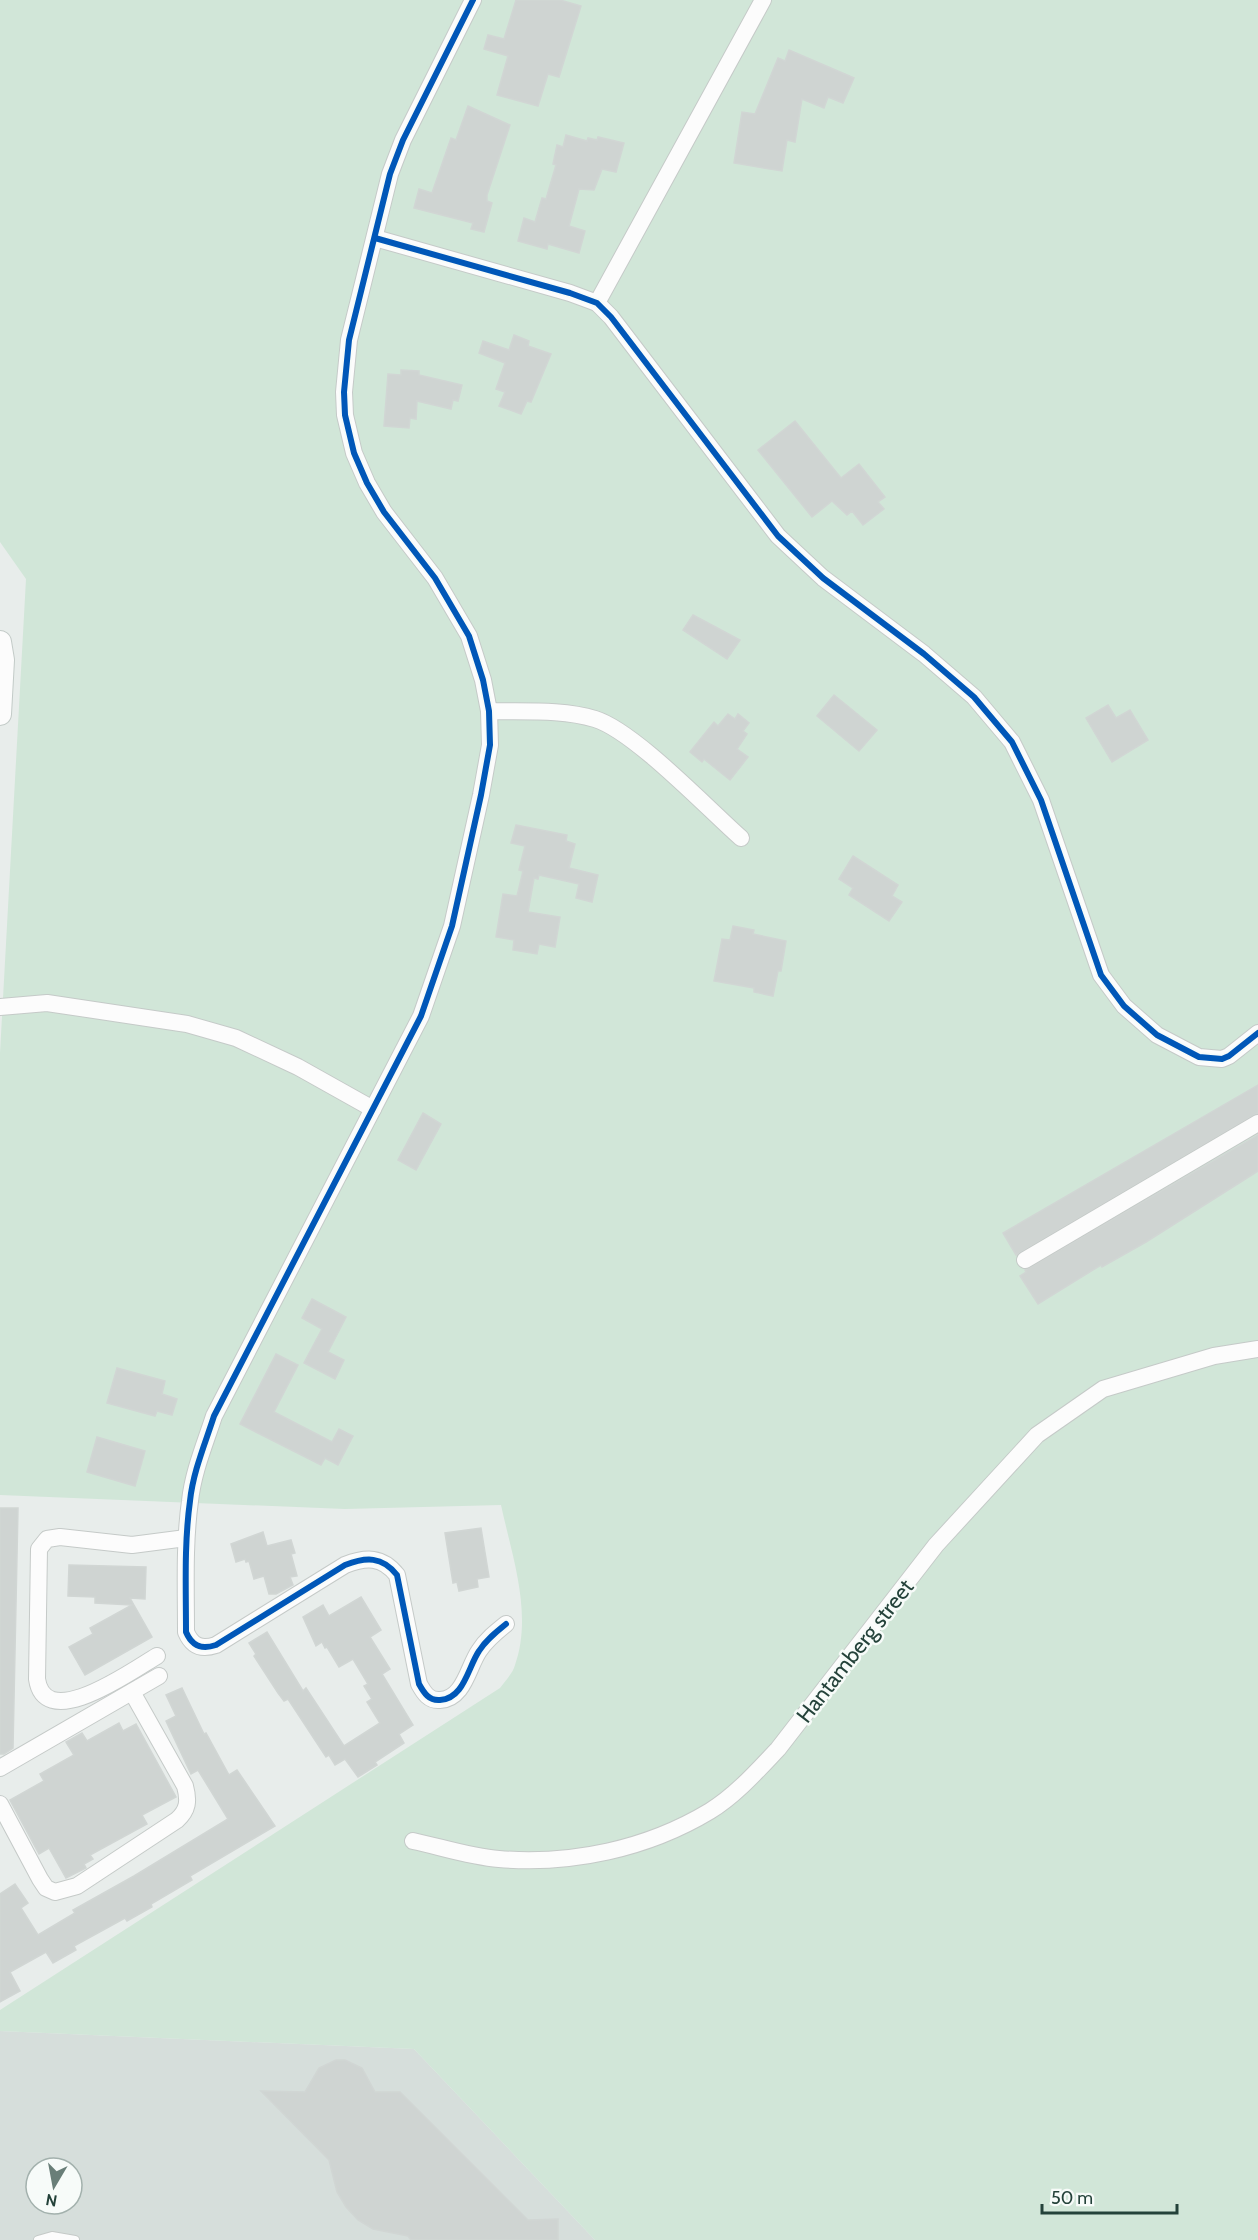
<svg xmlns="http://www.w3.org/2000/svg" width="1258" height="2240" viewBox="0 0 1258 2240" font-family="Cabin,sans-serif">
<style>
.built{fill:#d6dedb;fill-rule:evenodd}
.green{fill:#d1e6d8}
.building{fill:#cfd4d2;stroke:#d1d6d4;stroke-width:1.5}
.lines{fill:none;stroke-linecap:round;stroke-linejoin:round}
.lane-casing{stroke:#c5cac8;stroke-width:10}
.street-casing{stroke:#c5cac8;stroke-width:18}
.secondary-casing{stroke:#c3cbc8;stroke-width:24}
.lane{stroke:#fcfcfc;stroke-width:8}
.street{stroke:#fcfcfc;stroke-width:16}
.secondary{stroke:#fcfcfc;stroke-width:22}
.cycleway-casing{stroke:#f7fbf9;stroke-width:10}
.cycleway{stroke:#0057b8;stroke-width:6}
.labels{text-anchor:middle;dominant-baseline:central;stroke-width:5;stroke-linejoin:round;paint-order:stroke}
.street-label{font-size:22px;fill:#24423a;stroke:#f7fbf9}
</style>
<rect width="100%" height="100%" fill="#e8edeb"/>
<path class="built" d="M0 2031 414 2049 595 2240H0ZM36 2168H72V2204H36Z"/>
<path class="green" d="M0 0H1258V2240H595L414 2049 0 2031V2010L500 1688C505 1681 513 1673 515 1665 533 1614 512 1556 501 1505L345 1509 0 1495V1053L26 579 0 542Z"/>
<g class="building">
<path d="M516 0H560L581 6 559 77 548 74 538 106 497 95 508 56 484 49 488 35 504 39Z"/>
<path d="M789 50 854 78 843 103 828 97 824 108 802 99 795 142 787 140 782 171 734 163 742 112 755 114 778 58 785 61Z"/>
<path d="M468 106 510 125 487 195V201L492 203 484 232 471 229 473 223 414 208 419 189 432 193 451 138 456 140Z"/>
<path d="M566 135 587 141 588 138 597 140 598 137 624 143 616 172 602 169 594 190 579 189 569 226 585 231 579 253 548 244 547 249 518 241 524 218 535 222 542 198 546 199 556 165 553 164 557 145 563 147Z"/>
<path d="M514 335 529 341 528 346 551 354 531 402 527 401 521 414 499 406 505 392 496 389 505 363 479 353 483 341 509 350Z"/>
<path d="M401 370 419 371V375L462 385 458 401 453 400 451 409 417 401 416 419 410 418 409 428 384 426 388 374 401 375Z"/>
<path d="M795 421 841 478 859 464 885 497 878 502 884 509 863 525 852 511 847 515 832 501 812 517 758 450Z"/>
<path d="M693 615 740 640 727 659 683 630Z"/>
<path d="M834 695 877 730 859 751 817 716Z"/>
<path d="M1108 705 1116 718 1130 710 1148 740 1112 762 1086 718Z"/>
<path d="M728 714 735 719 738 714 749 723 743 731 747 734 737 749 748 757 730 780 704 759 702 762 690 752 714 722 718 726Z"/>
<path d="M516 825 567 835 566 841 575 844 569 868 598 875 592 902 576 898 579 884 539 875 538 879 534 878 528 912 560 917 555 947 539 944 537 954 513 950 514 940 496 937 503 894 517 896 523 871 519 870 525 846 511 843Z"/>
<path d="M853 856 898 885 892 896 902 902 889 921 849 895 853 888 839 879Z"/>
<path d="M733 926 754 930 753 934 786 941 781 971H778L773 996 754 992V988L714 981 722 939 730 940Z"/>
<path d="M1258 1085V1113L1016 1255 1003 1233Z"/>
<path d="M423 1113 441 1124 416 1170 398 1160Z"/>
<path d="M1258 1135V1171L1146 1242 1102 1267 1101 1265 1038 1304 1020 1276 1026 1272 1025 1270Z"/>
<path d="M312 1299 346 1317 328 1352 344 1360 335 1379 304 1363 322 1329 302 1318Z"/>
<path d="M276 1354 298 1365 274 1412 332 1442 339 1429 353 1436 338 1465 325 1458 321 1465 240 1424Z"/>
<path d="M117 1368 165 1381 162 1394 177 1399 172 1415 157 1411 155 1416 107 1403Z"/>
<path d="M97 1437 145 1451 135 1486 87 1472Z"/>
<path d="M0 1508H18L13 1748 4 1754H0Z"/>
<path d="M481 1528 489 1577 477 1579 478 1587 459 1591 457 1582 453 1583 445 1533Z"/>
<path d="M263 1532 267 1546 291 1540 295 1553 291 1554 297 1576 290 1577 293 1585 276 1594H269L264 1576 254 1579 249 1561 246 1562 245 1559 236 1562 231 1544Z"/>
<path d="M69 1565 146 1567 145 1599 130 1598 152 1637 85 1675 69 1647 93 1634 90 1628 132 1605 95 1603V1597L68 1596Z"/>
<path d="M361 1597 381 1630 370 1637 390 1669 382 1674 413 1725 399 1734 404 1743 375 1762 377 1765 358 1777 345 1759 335 1765 329 1755 326 1757 288 1699 284 1701 278 1693 254 1656 256 1654 249 1643 267 1632 303 1691 306 1688 344 1746 380 1723 367 1702 372 1699 364 1686 368 1684 353 1659 339 1667 327 1647 325 1648 322 1642 316 1646 303 1617 323 1605 329 1616Z"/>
<path d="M182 1688 204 1734 206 1733 229 1775 237 1770 275 1826 190 1876 192 1880 151 1904 152 1907 127 1921 125 1918 74 1946 76 1950 53 1963 46 1952 10 1972 20 1991 0 2002V1894L15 1884 28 1903 21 1908 38 1935 75 1913 73 1910 134 1876 228 1819 198 1770 191 1774 166 1721 176 1716 166 1695Z"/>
<path d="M119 1723 123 1731 136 1724 176 1797 142 1815 147 1824 90 1855 93 1859 84 1864 86 1868 66 1878 49 1848 39 1854 10 1800 44 1781 40 1774 74 1755 66 1742 82 1733 87 1741Z"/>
<path d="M336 2060H345L362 2068 375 2092H400L528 2220 558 2219V2240H411L408 2236 373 2229 358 2220 346 2207 337 2192 329 2160 261 2091 305 2092 319 2068Z"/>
</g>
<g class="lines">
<g class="lane-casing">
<path id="lane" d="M38 2240 52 2236 75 2240"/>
</g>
<g class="street-casing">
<g id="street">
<path d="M473 0 403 140 390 174 349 340 344 392 345 415 354 453 367 483 384 512 435 578 469 636 483 680 489 711 490 745 481 795 452 926 421 1016 214 1416C205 1444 193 1472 190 1501 184 1544 186 1588 186 1632 192 1646 201 1650 216 1645L345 1565C366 1557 382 1556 397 1575L419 1684C424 1693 429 1701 440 1700 464 1699 468 1667 479 1651 486 1640 496 1632 506 1624"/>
<path d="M375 238 570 293 597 303 611 317 778 536 823 578 924 654 974 697 1012 742 1041 800 1101 975 1124 1006 1157 1035 1199 1057 1222 1059 1229 1056 1258 1033"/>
<path d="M597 303 763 0"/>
<path d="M489 711C523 712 562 709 595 719 634 731 707 808 741 838"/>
<path d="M0 1007 47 1003 187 1024 236 1038 298 1067 373 1109"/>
<path d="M1025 1260 1258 1123"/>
<path d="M157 1656C133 1670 45 1734 37 1679L39 1549 47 1539 60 1537 132 1545 186 1538"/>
<path d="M0 1768 159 1676"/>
<path d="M0 1804 40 1879 46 1888 55 1892 77 1886 177 1820C188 1810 189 1801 185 1786L132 1692"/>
<path d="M413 1841C441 1847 471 1857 499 1859 571 1865 647 1849 710 1811 736 1795 758 1770 778 1749L936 1545 1037 1435 1103 1389 1214 1356 1258 1349"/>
</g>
</g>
<g class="secondary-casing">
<path id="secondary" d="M0 642 3 660 0 714"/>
</g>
<use href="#lane" class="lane"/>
<use href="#street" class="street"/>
<use href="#secondary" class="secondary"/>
<g class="cycleway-casing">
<g id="cycleway">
<path d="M473 0 403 140 390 174 349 340 344 392 345 415 354 453 367 483 384 512 435 578 469 636 483 680 489 711 490 745 481 795 452 926 421 1016 214 1416C205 1444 193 1472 190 1501 184 1544 186 1588 186 1632 192 1646 201 1650 216 1645L345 1565C366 1557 382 1556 397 1575L419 1684C424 1693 429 1701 440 1700 464 1699 468 1667 479 1651 486 1640 496 1632 506 1624"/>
<path d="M375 238 570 293 597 303 611 317 778 536 823 578 924 654 974 697 1012 742 1041 800 1101 975 1124 1006 1157 1035 1199 1057 1222 1059 1229 1056 1258 1033"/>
</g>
</g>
<use href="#cycleway" class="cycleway"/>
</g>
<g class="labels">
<g class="street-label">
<text transform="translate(855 1651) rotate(-52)">Hantamberg street</text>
</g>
</g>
<g transform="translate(54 2186) rotate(190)"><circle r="28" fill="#f7fbf9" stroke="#a3b1ad" stroke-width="1.5"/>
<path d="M0-4.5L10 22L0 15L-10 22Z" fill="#697e78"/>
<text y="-9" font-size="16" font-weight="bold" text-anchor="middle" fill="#24423a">N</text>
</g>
<path d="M1042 2204v9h135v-9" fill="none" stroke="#24423a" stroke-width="3"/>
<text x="1051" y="2204" font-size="18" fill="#24423a" stroke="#f7fbf9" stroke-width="4.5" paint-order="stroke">50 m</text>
</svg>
